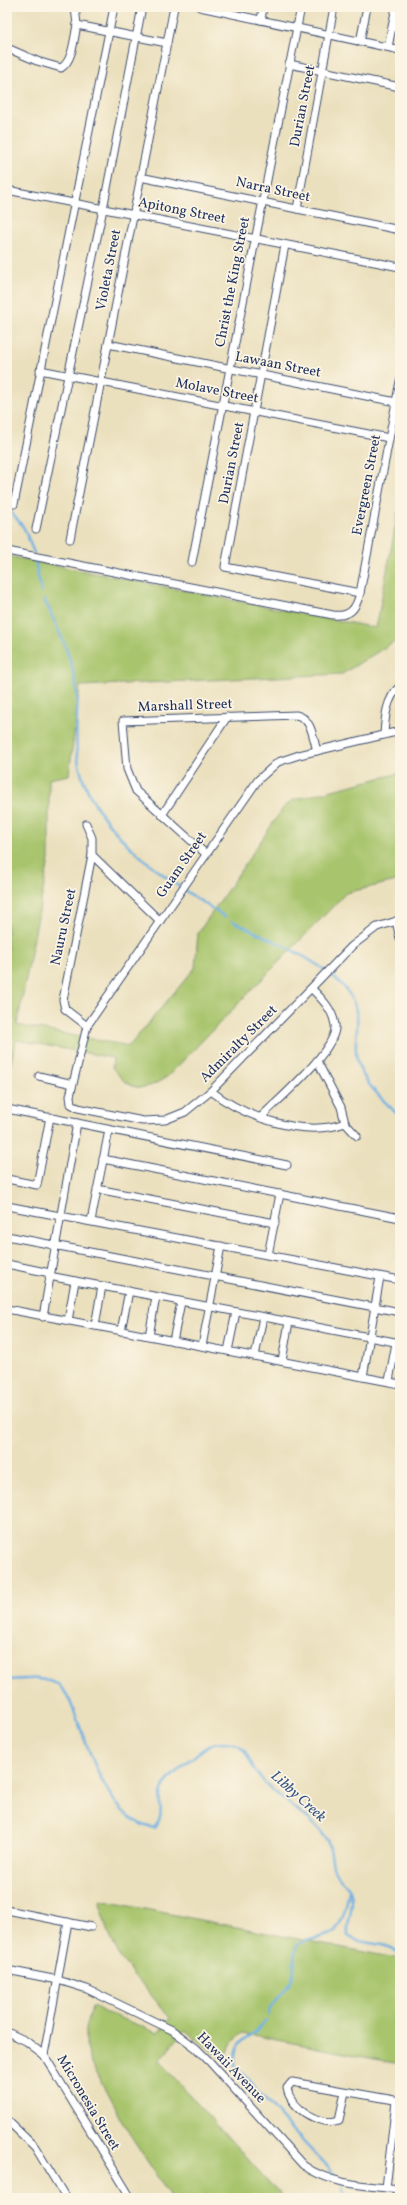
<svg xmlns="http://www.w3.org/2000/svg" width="407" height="2205" viewBox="0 0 407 2205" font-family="Vollkorn,serif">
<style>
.green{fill:#a8c56d;stroke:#627a66}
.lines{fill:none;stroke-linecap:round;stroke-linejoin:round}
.stream{stroke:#6eb1e3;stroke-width:2.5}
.street-casing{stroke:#3a4a6c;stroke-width:9}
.street{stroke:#fff;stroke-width:7}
.labels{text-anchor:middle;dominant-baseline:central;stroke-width:3.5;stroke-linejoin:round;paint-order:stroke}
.street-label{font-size:14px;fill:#1b2f5e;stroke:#fcf5e5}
.water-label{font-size:15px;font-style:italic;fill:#345686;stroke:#fcf5e5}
</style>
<rect width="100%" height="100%" fill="#fcf5e5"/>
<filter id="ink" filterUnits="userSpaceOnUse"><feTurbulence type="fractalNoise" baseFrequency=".025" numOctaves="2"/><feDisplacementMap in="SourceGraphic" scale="8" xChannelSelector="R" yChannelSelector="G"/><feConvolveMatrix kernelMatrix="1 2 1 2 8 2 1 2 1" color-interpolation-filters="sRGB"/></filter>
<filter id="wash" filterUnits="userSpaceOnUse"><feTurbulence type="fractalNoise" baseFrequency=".012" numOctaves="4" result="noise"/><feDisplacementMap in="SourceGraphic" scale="16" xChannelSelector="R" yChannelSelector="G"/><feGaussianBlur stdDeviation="0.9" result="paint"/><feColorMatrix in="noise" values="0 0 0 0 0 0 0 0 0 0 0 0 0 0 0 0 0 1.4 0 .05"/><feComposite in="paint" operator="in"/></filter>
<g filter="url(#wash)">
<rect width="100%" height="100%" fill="#ebe0be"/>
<g class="green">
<path d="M398 512H400V638L342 674 80 686 69 775 49 779V860L17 1025 129 1046 195 968 198 933 284 807 293 800 400 773V880L346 893 168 1076C143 1093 130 1092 112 1067L113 1058 16 1040 7 1079V556L376 628Z"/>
<path d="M99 1900 400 1959V2064L242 2033 231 2044 225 2062 185 2030 159 2061 283 2198H171L122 2122 95 2071 86 2049V2028L92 2007 158 2033 170 2018 121 1959 107 1930Z"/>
</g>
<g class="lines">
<g class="stream">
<path d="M7 507 24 528 34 553"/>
<path d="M35 560 41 592"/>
<path d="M44 599C58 628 75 663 77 696 78 715 75 735 77 753 85 828 168 880 225 917"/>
<path d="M232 921C265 937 334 965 351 997 364 1022 352 1037 357 1060 362 1083 385 1101 400 1117"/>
<path d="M7 1680C22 1680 38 1676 52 1682 68 1688 71 1705 77 1719 91 1755 110 1822 154 1828 167 1813 156 1802 163 1788 167 1778 205 1745 215 1743 223 1741 235 1742 241 1747 248 1753 251 1766 257 1773 275 1799 307 1811 325 1837 333 1848 330 1861 335 1872 338 1880 346 1883 350 1891 356 1905 346 1921 348 1936 364 1947 383 1939 400 1954"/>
<path d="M268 2014C272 2000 284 1994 291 1981 297 1969 291 1955 298 1944 308 1940 318 1938 328 1935 343 1930 346 1905 349 1891"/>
<path d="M266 2020C255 2038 232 2037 235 2065L292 2130 335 2175"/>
<path d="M342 2187 347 2198"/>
</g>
</g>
</g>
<g filter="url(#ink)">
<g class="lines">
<g class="street-casing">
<g id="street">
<path d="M75 7 77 25"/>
<path d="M200 7 400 50"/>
<path d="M261 20 263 7"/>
<path d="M360 42 367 7"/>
<path d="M388 47 396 7"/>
<path d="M7 48 37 61 61 68C73 61 74 38 77 25L167 43"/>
<path d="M289 64 400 87"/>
<path d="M140 177 400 230"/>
<path d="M7 190 400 267"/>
<path d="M297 209 334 7"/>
<path d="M285 245 225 567 360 593"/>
<path d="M108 344 396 402"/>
<path d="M40 370 389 438"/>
<path d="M14 504 114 7"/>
<path d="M36 529 103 209 142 7"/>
<path d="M70 539 174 7"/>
<path d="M7 551 333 615C350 617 356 609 360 593L400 381"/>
<path d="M192 562 301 7"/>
<path d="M400 731 299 755 278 762 258 780 87 1026 70 1096 71 1104 78 1108 143 1121 165 1120 185 1112 211 1091 352 946 377 927 400 920"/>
<path d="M384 735C385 717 386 699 400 686"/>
<path d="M162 815 227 717"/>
<path d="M86 824 92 838V855L63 1000 65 1009 87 1026"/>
<path d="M206 854 136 791 127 769 123 721 296 715C312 718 313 738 317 751"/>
<path d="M92 855 159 920"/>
<path d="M396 921 400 938"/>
<path d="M317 1061 341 1107 345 1123 357 1136"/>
<path d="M39 1076 73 1084"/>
<path d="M211 1091C244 1117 304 1138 345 1123"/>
<path d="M7 1109 287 1165"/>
<path d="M261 1117C278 1100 338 1049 335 1025 333 1010 322 999 312 989"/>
<path d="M103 1159 400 1218"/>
<path d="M7 1179 37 1185 50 1117"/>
<path d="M97 1189 275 1223"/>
<path d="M7 1206 400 1280"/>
<path d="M91 1221 109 1130"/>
<path d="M7 1236 400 1312"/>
<path d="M268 1255 280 1194"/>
<path d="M7 1264 50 1273"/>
<path d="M49 1276 400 1343"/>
<path d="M7 1309 400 1384"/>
<path d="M43 1317 77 1123"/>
<path d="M68 1321 75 1281"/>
<path d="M95 1326 102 1286"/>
<path d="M121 1331 129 1291"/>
<path d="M149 1336 156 1297"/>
<path d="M173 1341 181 1302"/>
<path d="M202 1346 221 1246"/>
<path d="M228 1351 236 1312"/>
<path d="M255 1356 263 1317"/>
<path d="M282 1361 289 1322"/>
<path d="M363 1377 380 1277"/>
<path d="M389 1381 396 1343"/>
<path d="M7 1910 91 1927"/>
<path d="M7 1970 58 1980 87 1989 172 2030 196 2048 209 2061 303 2165C330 2185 367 2186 400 2189"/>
<path d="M7 2032 26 2041 44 2055 131 2198"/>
<path d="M44 2055 68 1922"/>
<path d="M345 2092 339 2120C320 2127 290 2108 287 2088L292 2082 400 2101"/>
<path d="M7 2120 35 2147 66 2198"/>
<path d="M386 2188 396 2101"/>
</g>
</g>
<use href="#street" class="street"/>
</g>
</g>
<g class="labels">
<g class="street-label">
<text transform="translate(303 106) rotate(-79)">Durian Street</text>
<text transform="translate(273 190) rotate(12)">Narra Street</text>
<text transform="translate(182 211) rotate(11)">Apitong Street</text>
<text transform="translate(109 270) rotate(-79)">Violeta Street</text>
<text transform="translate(233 282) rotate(-79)">Christ the King Street</text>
<text transform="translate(278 365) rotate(11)">Lawaan Street</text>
<text transform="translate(217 391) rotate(11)">Molave Street</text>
<text transform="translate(232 463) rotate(-79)">Durian Street</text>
<text transform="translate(367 485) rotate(-79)">Evergreen Street</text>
<text transform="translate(185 706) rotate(-2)">Marshall Street</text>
<text transform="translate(182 865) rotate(-55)">Guam Street</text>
<text transform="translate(64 927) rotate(-78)">Nauru Street</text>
<text transform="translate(239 1044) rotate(-45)">Admiralty Street</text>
<text transform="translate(231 2068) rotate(46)">Hawaii Avenue</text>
<text transform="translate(88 2103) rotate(59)">Micronesia Street</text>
</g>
<g class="water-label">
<text transform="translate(298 1797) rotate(42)">Libby Creek</text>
</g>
</g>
<rect width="407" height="2205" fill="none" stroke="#fcf5e5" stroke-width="24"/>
</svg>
